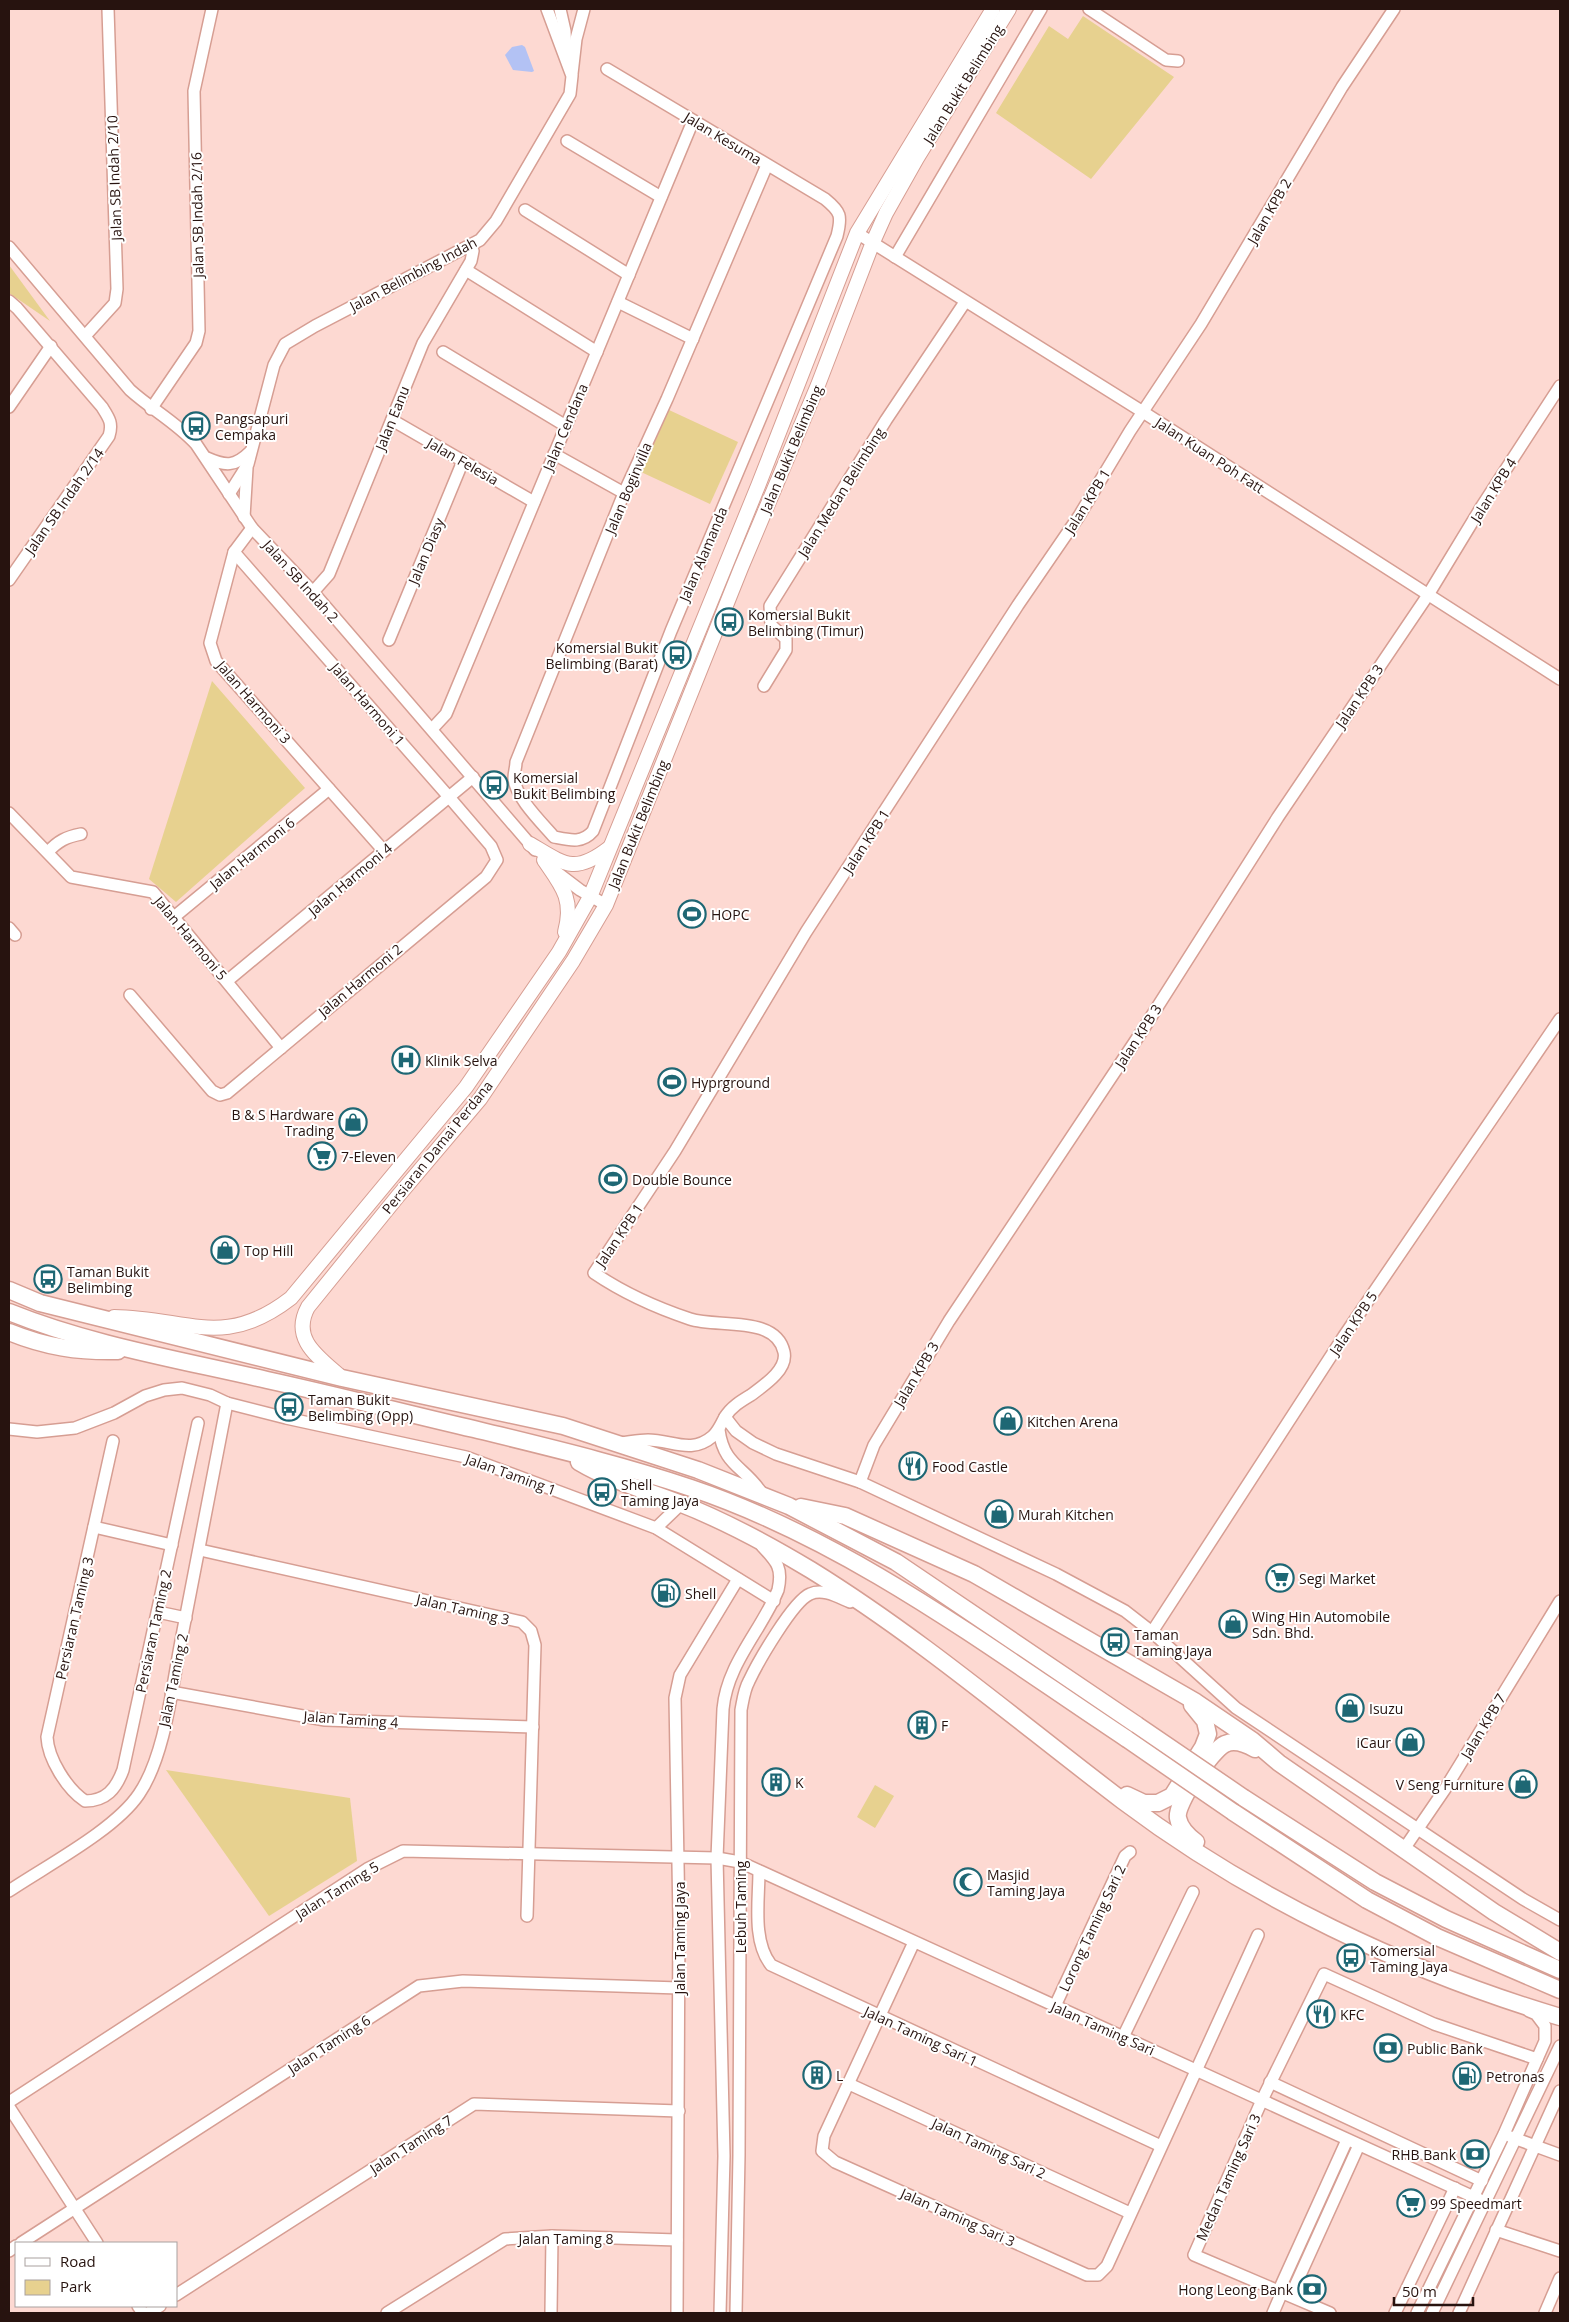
<svg xmlns="http://www.w3.org/2000/svg" width="1569" height="2322" viewBox="0 0 1569 2322" font-family="'Open Sans',sans-serif">
<style>
.green{fill:#e7d18f}
.water{fill:#b3c2f4}
.lines{fill:none;stroke-linecap:round;stroke-linejoin:round}
.minor-casing{stroke:#d69e93;stroke-width:14}
.major-casing{stroke:#d69e93;stroke-width:16}
.highway-casing{stroke:#d69e93;stroke-width:19}
.minor{stroke:#fff;stroke-width:11}
.major{stroke:#fff;stroke-width:14}
.highway{stroke:#fff;stroke-width:16}
.highway-bridge-casing{stroke:#d69e93;stroke-width:19;stroke-linecap:butt}
.highway-bridge{stroke:#fff;stroke-width:16}
.labels{text-anchor:middle;dominant-baseline:central;stroke-width:4;stroke-linejoin:round;paint-order:stroke}
.street-label{font-size:14px;fill:#27130f;stroke:#fff}
.poi-label{font-size:14px;fill:#27130f;stroke:#fff;text-anchor:start}
</style>
<rect width="100%" height="100%" fill="#fdd9d2"/>
<g class="green">
<path d="M1083 16 1174 77 1091 179 996 113 1049 26 1068 39Z"/>
<path d="M9 265 50 321 9 293Z"/>
<path d="M669 410 738 442 710 504 641 472Z"/>
<path d="M212 681 305 788 176 902 149 879Z"/>
<path d="M166 1770 350 1798 357 1861 269 1916Z"/>
<path d="M875 1785 894 1796 875 1828 857 1817Z"/>
</g>
<path class="water" d="M522 45 525 47 534 71 532 72 513 70 505 55 512 47Z"/>
<g class="lines">
<g class="minor-casing">
<g id="minor">
<path d="M560 9 565 31 566 51"/>
<path d="M1089 9 1166 60 1178 61"/>
<path d="M607 69 825 199C841 212 842 216 837 236L671 631 593 831C582 844 569 840 554 837 542 823 515 797 514 778 514 773 516 767 516 762L624 493 667 399 767 165"/>
<path d="M572 74 576 39 584 9"/>
<path d="M567 141 661 197"/>
<path d="M525 210 629 275"/>
<path d="M857 233 1143 412 1560 679"/>
<path d="M9 247 130 390C151 409 177 423 196 444L252 528 313 592 535 850"/>
<path d="M895 257 1041 9"/>
<path d="M466 270 597 352"/>
<path d="M9 301 17 308 102 407C109 418 113 423 109 436L9 580"/>
<path d="M618 302 693 339"/>
<path d="M85 336 115 303 117 289 108 9"/>
<path d="M443 352 566 426"/>
<path d="M9 407 51 346"/>
<path d="M151 409 196 343 199 331 194 91 212 9"/>
<path d="M392 420 534 502"/>
<path d="M554 454 624 493"/>
<path d="M207 458C225 466 235 467 250 452"/>
<path d="M229 494 248 464 274 365 285 344 315 326 480 240 496 221 570 94 572 76 547 9"/>
<path d="M244 517 247 468"/>
<path d="M252 528 234 552 210 643 216 661 384 851"/>
<path d="M313 592 329 574 423 343 471 261 473 251 471 245"/>
<path d="M389 640 463 461"/>
<path d="M764 686 786 650V639L771 625 770 606 886 420 965 302"/>
<path d="M432 729 446 714 693 121"/>
<path d="M9 813 71 877 153 892 281 1048"/>
<path d="M48 852C58 841 66 837 81 834"/>
<path d="M555 871 580 890 606 905"/>
<path d="M174 917 329 789"/>
<path d="M9 928 15 935"/>
<path d="M227 981 473 777"/>
<path d="M130 995 212 1091 220 1095 227 1093 486 877 497 860 491 846 449 797 234 552"/>
<path d="M725 1417 736 1431 753 1443 776 1454 860 1482 1056 1574 1125 1611 1152 1632 1236 1708 1523 1899 1560 1920"/>
<path d="M9 1429 37 1432 75 1428 114 1413 145 1396 164 1390 182 1388 210 1395 227 1403 286 1418 466 1457 656 1528 774 1601"/>
<path d="M719 1430C724 1467 745 1466 763 1495"/>
<path d="M113 1441 47 1737C48 1759 67 1789 85 1801 106 1801 116 1789 123 1770L198 1423"/>
<path d="M621 1443C630 1442 639 1440 648 1440 672 1440 691 1455 713 1436 719 1430 721 1424 725 1417 731 1407 741 1401 751 1395 763 1386 788 1370 784 1352 776 1315 717 1328 690 1319 657 1308 622 1292 594 1273L675 1151 806 932 1018 605 1079 516 1130 431 1201 324 1342 87 1394 9"/>
<path d="M860 1482 874 1445 949 1321 1144 1028 1278 817 1428 595 1482 506 1560 386"/>
<path d="M94 1527 172 1545"/>
<path d="M656 1528 681 1504"/>
<path d="M200 1550 522 1622 531 1631 535 1645 527 1916"/>
<path d="M158 1612 186 1618"/>
<path d="M1152 1632 1344 1336 1560 1019"/>
<path d="M171 1692 325 1720 533 1727"/>
<path d="M1404 1849 1445 1789 1560 1601"/>
<path d="M759 1871C759 1900 752 1941 771 1965L1161 2146"/>
<path d="M9 1891C46 1866 115 1830 139 1794 165 1756 172 1687 181 1641 196 1562 212 1483 227 1403"/>
<path d="M914 1942 824 2136 822 2151 835 2162 1087 2275H1098L1107 2266 1258 1935"/>
<path d="M1055 2006 1125 1856 1130 1852"/>
<path d="M1123 2037 1193 1892"/>
<path d="M1270 2082 1482 2181"/>
<path d="M849 2084 1130 2213"/>
<path d="M9 2102 367 1869 403 1851 717 1858 740 1862 1487 2203"/>
<path d="M9 2107 97 2243"/>
<path d="M1511 2137 1560 2155"/>
<path d="M1496 2230 1560 2251"/>
<path d="M21 2243 419 1986 463 1981 679 1988"/>
<path d="M9 2251 16 2246"/>
<path d="M1279 2290 1347 2140"/>
<path d="M176 2295 474 2104 679 2111"/>
<path d="M1291 2295 1359 2145"/>
<path d="M138 2306 143 2313"/>
<path d="M148 2313 160 2306"/>
<path d="M387 2313 505 2239 552 2236 677 2240"/>
<path d="M551 2313 552 2236"/>
<path d="M677 2313 679 1919 675 1698 680 1675 738 1579"/>
<path d="M720 2313 724 2156 717 1858 723 1709C727 1664 761 1631 778 1590 783 1568 777 1562 762 1546"/>
<path d="M736 2313 739 2155 741 1710C743 1700 744 1690 749 1681 758 1662 793 1601 810 1594 823 1588 838 1597 850 1602"/>
<path d="M1273 2313 1282 2292"/>
<path d="M1330 2313 1194 2255 1262 2100 1324 1974 1434 2024 1537 2059"/>
<path d="M1395 2313 1455 2188"/>
<path d="M1417 2313 1504 2134 1545 2041V2026L1536 2014 1529 2011"/>
<path d="M1432 2313 1560 2046"/>
<path d="M1459 2313 1560 2091"/>
<path d="M1545 2313 1560 2278"/>
</g>
</g>
<g class="major-casing">
<g id="major">
<path d="M530 844C564 864 574 875 609 848"/>
<path d="M544 860C562 886 574 899 565 932"/>
<path d="M114 1317C188 1318 224 1350 291 1298L466 1087 559 952 590 897 758 486 857 233 993 9"/>
<path d="M342 1378C320 1358 290 1340 308 1307L398 1196 480 1099 573 961 606 905 741 568 818 385 873 242 886 213 917 158 1009 9"/>
</g>
</g>
<g class="highway-casing">
<g id="highway">
<path d="M9 1290 40 1303 342 1378 563 1426 698 1470 789 1506 896 1562 1137 1725"/>
<path d="M9 1312C91 1345 181 1360 267 1380 336 1395 405 1413 474 1429 547 1447 620 1464 691 1488 851 1542 988 1647 1127 1739"/>
<path d="M9 1332C46 1347 78 1352 118 1351"/>
<path d="M579 1462C611 1481 645 1490 679 1503 723 1520 771 1546 811 1570 921 1638 1020 1723 1123 1801 1252 1898 1406 1971 1560 2017"/>
<path d="M801 1507 845 1516 974 1574 1196 1702 1252 1740 1279 1763 1494 1912 1560 1952"/>
<path d="M1127 1795 1144 1803H1158L1172 1796 1203 1747 1208 1734 1205 1721 1192 1705"/>
<path d="M1244 1798 1375 1882 1446 1919 1560 1970"/>
<path d="M1233 1812 1367 1900 1437 1937 1560 1990"/>
<path d="M1196 1842C1188 1836 1180 1829 1178 1818 1175 1804 1212 1750 1225 1744 1235 1739 1246 1744 1255 1749"/>
</g>
</g>
<use href="#minor" class="minor"/>
<use href="#major" class="major"/>
<use href="#highway" class="highway"/>
<g class="highway-bridge-casing">
<g id="highway-bridge">
<path d="M1137 1725 1244 1798"/>
<path d="M1127 1739 1233 1812"/>
</g>
</g>
<use href="#highway-bridge" class="highway-bridge"/>
</g>
<defs>
<g id="bus-ring" transform="scale(1.4375)"><circle r="9.5" fill="#fff" stroke="#1e6774" stroke-width="1.5"/><path d="M-5-6H5V4H4V6H2V4H-2V6H-4V4H-5ZM-3.5-4V0h7V-4ZM-3.5 1.2v1.5H-2V1.2ZM2 1.2v1.5H3.5V1.2Z" fill="#1e6774"/></g>
<g id="stadium-ring" transform="scale(1.4375)"><circle r="9.5" fill="#fff" stroke="#1e6774" stroke-width="1.5"/><path d="M0-5a6.5 5 0 1 0 0 10a6.5 5 0 1 0 0-10ZM-3.5-1.8h7v3.6h-7Z" fill="#1e6774"/></g>
<g id="hospital-ring" transform="scale(1.4375)"><circle r="9.5" fill="#fff" stroke="#1e6774" stroke-width="1.5"/><path d="M-5-5h3v3.5h4V-5h3V5h-3V1.5h-4V5h-3Z" fill="#1e6774"/></g>
<g id="shop-ring" transform="scale(1.4375)"><circle r="9.5" fill="#fff" stroke="#1e6774" stroke-width="1.5"/><path d="M-5-2.5h2.3a2.7 3.5 0 0 1 5.4 0H5L5.5 6h-11ZM-1.5-2.5h3a1.5 2.3 0 0 0-3 0Z" fill="#1e6774"/></g>
<g id="supermarket-ring" transform="scale(1.4375)"><circle r="9.5" fill="#fff" stroke="#1e6774" stroke-width="1.5"/><path d="M-6-5.5h2.5l.6 2H6L4.5 2H-2.5L-4.4-4H-6ZM-1.5 3.2a1.3 1.3 0 1 0 .1 0ZM3 3.2a1.3 1.3 0 1 0 .1 0Z" fill="#1e6774"/></g>
<g id="restaurant-ring" transform="scale(1.4375)"><circle r="9.5" fill="#fff" stroke="#1e6774" stroke-width="1.5"/><path d="M-5-6h1v4h1v-4h1v4h1v-4h1v5L-1.5 .5V6h-2V.5L-5-1ZM5-6V6H3V1.5H1.5Q1.5-4 5-6Z" fill="#1e6774"/></g>
<g id="fuel-ring" transform="scale(1.4375)"><circle r="9.5" fill="#fff" stroke="#1e6774" stroke-width="1.5"/><path d="M-5.5-6h7V0h2V4h1.3V-2.5L3-4.5l.8-.8L6-3V5H2.5V1h-1V6h-7ZM-4.2-4.7v3.2H.2V-4.7Z" fill="#1e6774"/></g>
<g id="building-ring" transform="scale(1.4375)"><circle r="9.5" fill="#fff" stroke="#1e6774" stroke-width="1.5"/><path d="M-4-6H4V6H1V3H-1V6H-4ZM-2.5-4.3h1.7v1.8h-1.7ZM.8-4.3h1.7v1.8H.8ZM-2.5-1h1.7V.8h-1.7ZM.8-1h1.7V.8H.8Z" fill="#1e6774"/></g>
<g id="mosque-ring" transform="scale(1.4375)"><circle r="9.5" fill="#fff" stroke="#1e6774" stroke-width="1.5"/><path d="M3.5-4.9A6 6 0 1 0 3.5 4.9A5 5 0 1 1 3.5-4.9Z" fill="#1e6774"/></g>
<g id="bank-ring" transform="scale(1.4375)"><circle r="9.5" fill="#fff" stroke="#1e6774" stroke-width="1.5"/><path d="M-6-4H6V4H-6ZM0-2.3a2.3 2.3 0 1 0 0 4.6a2.3 2.3 0 1 0 0-4.6Z" fill="#1e6774"/></g>
</defs>
<g fill-rule="evenodd">
<use href="#bus-ring" x="196" y="426"/>
<use href="#bus-ring" x="729" y="622"/>
<use href="#bus-ring" x="677" y="655"/>
<use href="#bus-ring" x="494" y="785"/>
<use href="#stadium-ring" x="692" y="914"/>
<use href="#hospital-ring" x="406" y="1060"/>
<use href="#stadium-ring" x="672" y="1082"/>
<use href="#shop-ring" x="353" y="1122"/>
<use href="#supermarket-ring" x="322" y="1156"/>
<use href="#stadium-ring" x="613" y="1179"/>
<use href="#shop-ring" x="225" y="1250"/>
<use href="#bus-ring" x="48" y="1279"/>
<use href="#bus-ring" x="289" y="1407"/>
<use href="#shop-ring" x="1008" y="1421"/>
<use href="#restaurant-ring" x="913" y="1466"/>
<use href="#bus-ring" x="602" y="1492"/>
<use href="#shop-ring" x="999" y="1514"/>
<use href="#supermarket-ring" x="1280" y="1578"/>
<use href="#fuel-ring" x="666" y="1593"/>
<use href="#shop-ring" x="1233" y="1624"/>
<use href="#bus-ring" x="1115" y="1642"/>
<use href="#shop-ring" x="1350" y="1708"/>
<use href="#building-ring" x="922" y="1725"/>
<use href="#shop-ring" x="1410" y="1742"/>
<use href="#building-ring" x="776" y="1782"/>
<use href="#shop-ring" x="1523" y="1784"/>
<use href="#mosque-ring" x="968" y="1882"/>
<use href="#bus-ring" x="1351" y="1958"/>
<use href="#restaurant-ring" x="1321" y="2014"/>
<use href="#bank-ring" x="1388" y="2048"/>
<use href="#building-ring" x="817" y="2075"/>
<use href="#fuel-ring" x="1467" y="2076"/>
<use href="#bank-ring" x="1475" y="2154"/>
<use href="#supermarket-ring" x="1411" y="2203"/>
<use href="#bank-ring" x="1312" y="2289"/>
</g>
<g class="labels">
<g class="street-label">
<text transform="translate(963 84) rotate(-58)">Jalan Bukit Belimbing</text>
<text transform="translate(723 138) rotate(31)">Jalan Kesuma</text>
<text transform="translate(114 178) rotate(-92)">Jalan SB Indah 2/10</text>
<text transform="translate(1269 211) rotate(-60)">Jalan KPB 2</text>
<text transform="translate(197 215) rotate(-91)">Jalan SB Indah 2/16</text>
<text transform="translate(413 274) rotate(-28)">Jalan Belimbing Indah</text>
<text transform="translate(392 418) rotate(-68)">Jalan Eanu</text>
<text transform="translate(565 427) rotate(-67)">Jalan Cendana</text>
<text transform="translate(791 449) rotate(-67)">Jalan Bukit Belimbing</text>
<text transform="translate(1210 455) rotate(33)">Jalan Kuan Poh Fatt</text>
<text transform="translate(463 461) rotate(30)">Jalan Felesia</text>
<text transform="translate(628 488) rotate(-67)">Jalan Boginvilla</text>
<text transform="translate(1493 490) rotate(-58)">Jalan KPB 4</text>
<text transform="translate(841 492) rotate(-58)">Jalan Medan Belimbing</text>
<text transform="translate(64 501) rotate(-55)">Jalan SB Indah 2/14</text>
<text transform="translate(1087 501) rotate(-58)">Jalan KPB 1</text>
<text transform="translate(426 551) rotate(-67)">Jalan Diasy</text>
<text transform="translate(703 554) rotate(-67)">Jalan Alamanda</text>
<text transform="translate(301 581) rotate(48)">Jalan SB Indah 2</text>
<text transform="translate(1359 696) rotate(-56)">Jalan KPB 3</text>
<text transform="translate(254 702) rotate(49)">Jalan Harmoni 3</text>
<text transform="translate(368 704) rotate(49)">Jalan Harmoni 1</text>
<text transform="translate(638 824) rotate(-68)">Jalan Bukit Belimbing</text>
<text transform="translate(866 841) rotate(-57)">Jalan KPB 1</text>
<text transform="translate(252 853) rotate(-39)">Jalan Harmoni 6</text>
<text transform="translate(350 879) rotate(-40)">Jalan Harmoni 4</text>
<text transform="translate(191 938) rotate(50)">Jalan Harmoni 5</text>
<text transform="translate(360 980) rotate(-40)">Jalan Harmoni 2</text>
<text transform="translate(1138 1036) rotate(-57)">Jalan KPB 3</text>
<text transform="translate(437 1147) rotate(-51)">Persiaran Damai Perdana</text>
<text transform="translate(619 1235) rotate(-56)">Jalan KPB 1</text>
<text transform="translate(1353 1323) rotate(-56)">Jalan KPB 5</text>
<text transform="translate(916 1374) rotate(-59)">Jalan KPB 3</text>
<text transform="translate(511 1474) rotate(20)">Jalan Taming 1</text>
<text transform="translate(463 1609) rotate(13)">Jalan Taming 3</text>
<text transform="translate(74 1618) rotate(-77)">Persiaran Taming 3</text>
<text transform="translate(153 1631) rotate(-78)">Persiaran Taming 2</text>
<text transform="translate(173 1680) rotate(-78)">Jalan Taming 2</text>
<text transform="translate(351 1719) rotate(4)">Jalan Taming 4</text>
<text transform="translate(1483 1726) rotate(-59)">Jalan KPB 7</text>
<text transform="translate(337 1890) rotate(-32)">Jalan Taming 5</text>
<text transform="translate(740 1907) rotate(-90)">Lebuh Taming</text>
<text transform="translate(1092 1928) rotate(-65)">Lorong Taming Sari 2</text>
<text transform="translate(679 1938) rotate(-90)">Jalan Taming Jaya</text>
<text transform="translate(1103 2028) rotate(24)">Jalan Taming Sari</text>
<text transform="translate(921 2036) rotate(25)">Jalan Taming Sari 1</text>
<text transform="translate(329 2044) rotate(-33)">Jalan Taming 6</text>
<text transform="translate(411 2144) rotate(-33)">Jalan Taming 7</text>
<text transform="translate(989 2148) rotate(25)">Jalan Taming Sari 2</text>
<text transform="translate(1228 2177) rotate(-66)">Medan Taming Sari 3</text>
<text transform="translate(958 2217) rotate(24)">Jalan Taming Sari 3</text>
<text x="566" y="2238">Jalan Taming 8</text>
</g>
<g class="poi-label">
<text x="215" y="418">Pangsapuri<tspan x="215" dy="16">Cempaka</tspan></text>
<text x="748" y="614">Komersial Bukit<tspan x="748" dy="16">Belimbing (Timur)</tspan></text>
<text x="658" y="647" text-anchor="end">Komersial Bukit<tspan x="658" dy="16">Belimbing (Barat)</tspan></text>
<text x="513" y="777">Komersial<tspan x="513" dy="16">Bukit Belimbing</tspan></text>
<text x="711" y="914">HOPC</text>
<text x="425" y="1060">Klinik Selva</text>
<text x="691" y="1082">Hyprground</text>
<text x="334" y="1114" text-anchor="end">B &amp; S Hardware<tspan x="334" dy="16">Trading</tspan></text>
<text x="341" y="1156">7-Eleven</text>
<text x="632" y="1179">Double Bounce</text>
<text x="244" y="1250">Top Hill</text>
<text x="67" y="1271">Taman Bukit<tspan x="67" dy="16">Belimbing</tspan></text>
<text x="308" y="1399">Taman Bukit<tspan x="308" dy="16">Belimbing (Opp)</tspan></text>
<text x="1027" y="1421">Kitchen Arena</text>
<text x="932" y="1466">Food Castle</text>
<text x="621" y="1484">Shell<tspan x="621" dy="16">Taming Jaya</tspan></text>
<text x="1018" y="1514">Murah Kitchen</text>
<text x="1299" y="1578">Segi Market</text>
<text x="685" y="1593">Shell</text>
<text x="1252" y="1616">Wing Hin Automobile<tspan x="1252" dy="16">Sdn. Bhd.</tspan></text>
<text x="1134" y="1634">Taman<tspan x="1134" dy="16">Taming Jaya</tspan></text>
<text x="1369" y="1708">Isuzu</text>
<text x="941" y="1725">F</text>
<text x="1391" y="1742" text-anchor="end">iCaur</text>
<text x="795" y="1782">K</text>
<text x="1504" y="1784" text-anchor="end">V Seng Furniture</text>
<text x="987" y="1874">Masjid<tspan x="987" dy="16">Taming Jaya</tspan></text>
<text x="1370" y="1950">Komersial<tspan x="1370" dy="16">Taming Jaya</tspan></text>
<text x="1340" y="2014">KFC</text>
<text x="1407" y="2048">Public Bank</text>
<text x="836" y="2075">L</text>
<text x="1486" y="2076">Petronas</text>
<text x="1456" y="2154" text-anchor="end">RHB Bank</text>
<text x="1430" y="2203">99 Speedmart</text>
<text x="1293" y="2289" text-anchor="end">Hong Leong Bank</text>
</g>
</g>
<rect width="1569" height="2322" fill="none" stroke="#27130f" stroke-width="20"/>
<rect x="15" y="2242" width="162" height="65" fill="#ffffff" stroke="#a9a19f"/>
<rect x="25" y="2258" width="25" height="8" fill="#ffffff" stroke="#a9a19f"/>
<text x="60" y="2267" font-size="15" fill="#27130f">Road</text>
<rect x="25" y="2280" width="25" height="15" fill="#e7d18f" stroke="#a9a19f"/>
<text x="60" y="2292" font-size="15" fill="#27130f">Park</text>
<path d="M1394 2297v8h79v-8" fill="none" stroke="#27130f" stroke-width="2.5"/>
<text x="1402" y="2297" font-size="15" fill="#27130f" stroke="#ffffff" stroke-width="4" paint-order="stroke">50 m</text>
</svg>
